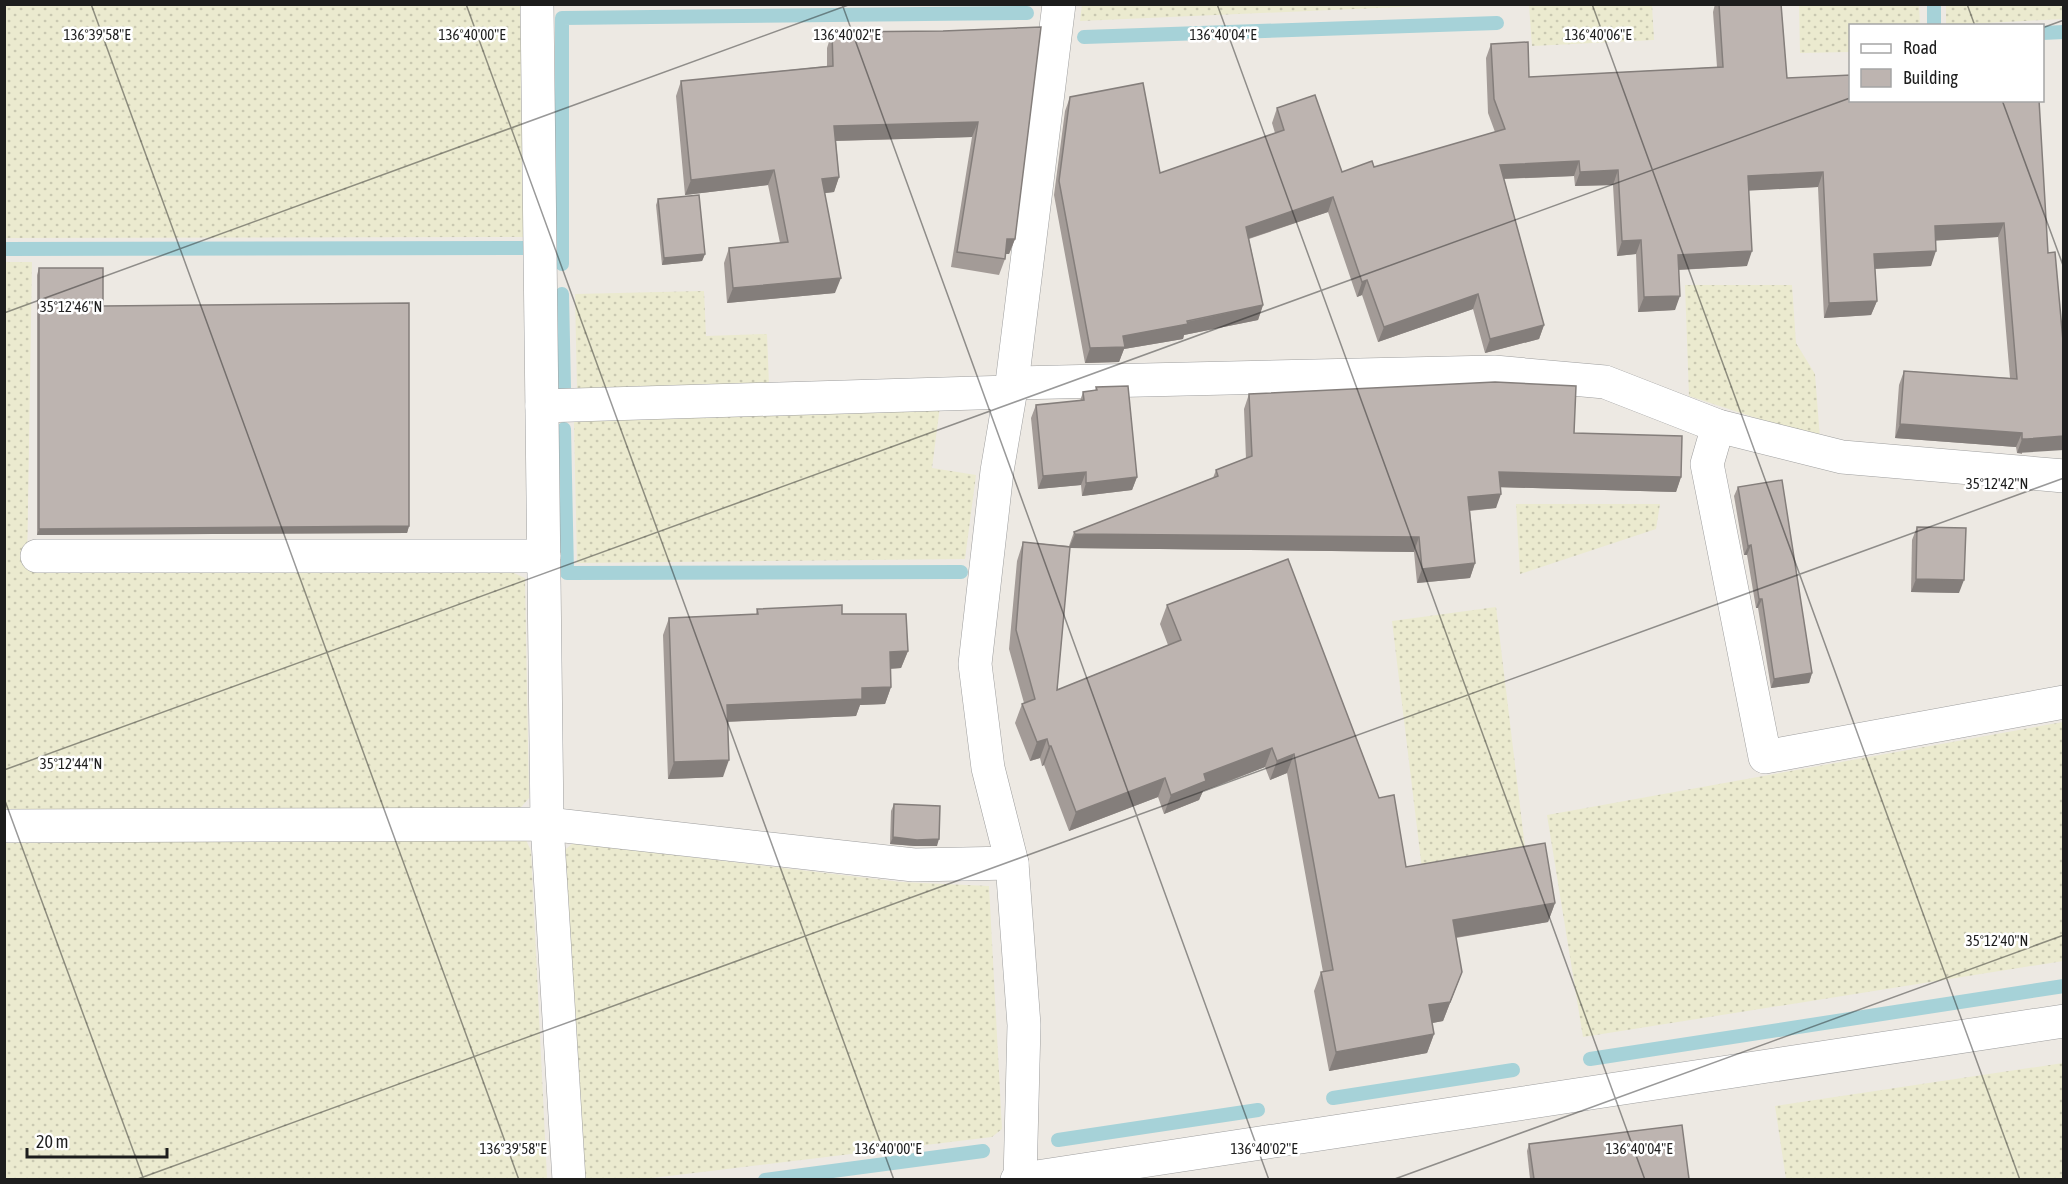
<svg xmlns="http://www.w3.org/2000/svg" width="2068" height="1184" viewBox="0 0 2068 1184" font-family="'Asap Condensed',sans-serif">
<style>
.farmland{fill:url(#farmland-dots)}
.lines{fill:none;stroke-linecap:round;stroke-linejoin:round}
.stream{stroke:#a6d2d8;stroke-width:14}
.minor-casing{stroke:#9e9e9e;stroke-width:34}
.minor{stroke:#fff;stroke-width:33}
.wall{fill:#a39b97}
.shaded-wall{fill:#847e7b}
.building{fill:#bdb4b0;stroke:#847e7b;stroke-width:1.5}
.ticks{fill:none;stroke:#1d1d1d;stroke-width:1.5;stroke-opacity:0.45}
.ticks-label{font-size:15px;text-anchor:middle;fill:#1d1d1d;stroke:#fff;stroke-width:5;stroke-linejoin:round;paint-order:stroke}
</style>
<defs>
<pattern id="farmland-dots" width="8" height="8" patternUnits="userSpaceOnUse" patternTransform="scale(1.5)"><rect width="8" height="8" fill="#ebeacf"/><path d="M2 2h.1M6 6h.1" fill="none" stroke="#c9c8b1" stroke-width="1.8" stroke-linecap="round"/></pattern>
</defs>
<rect width="100%" height="100%" fill="#ede9e3"/>
<g class="farmland">
<path d="M1082 4H1444V5L1080 21Z"/>
<path d="M4 5H525L526 237 5 238Z"/>
<path d="M1529 5H1652L1654 40 1532 46Z"/>
<path d="M1799 5H1919L1920 25 1850 26V52L1800 53Z"/>
<path d="M1946 5H2063V19L1946 25Z"/>
<path d="M5 262H32L27 568 507 570 525 578 529 798 517 812H5Z"/>
<path d="M1685 285H1792L1796 343 1815 374 1820 439 1689 396Z"/>
<path d="M704 291 706 336 767 334 769 385 577 390 575 294Z"/>
<path d="M940 406 932 468 976 475 965 559 577 563 574 421Z"/>
<path d="M1516 504H1660L1656 529 1520 574Z"/>
<path d="M1496 607 1526 856 1422 869 1392 621Z"/>
<path d="M2063 722V961L1583 1037 1547 815Z"/>
<path d="M4 836 526 840 531 851 547 1179H5Z"/>
<path d="M573 843 901 882 989 886 1002 1129 992 1137 644 1179H578L560 854Z"/>
<path d="M2063 1063V1179H1786L1775 1106Z"/>
</g>
<g class="lines">
<g class="stream">
<path d="M1934 26V4"/>
<path d="M2042 33 2064 32"/>
<path d="M1084 37 1497 23"/>
<path d="M4 249 523 248"/>
<path d="M562 264V18L1027 13"/>
<path d="M562 294 564 389"/>
<path d="M564 429 567 573 961 572"/>
<path d="M1590 1059 2064 986"/>
<path d="M1333 1098 1513 1070"/>
<path d="M1058 1140 1258 1110"/>
<path d="M765 1180 983 1151"/>
</g>
<g class="minor-casing">
<g id="minor">
<path d="M537 4 547 824 569 1180"/>
<path d="M1012 383 1494 372 1605 382 1718 426 1842 457 2064 476"/>
<path d="M542 406 1010 392"/>
<path d="M1718 426 1707 464 1765 757 2064 702"/>
<path d="M37 556H544"/>
<path d="M4 826 547 824 914 865 1012 863"/>
<path d="M1017 1180 2064 1021"/>
<path d="M1020 1180 1024 1025 1012 863 988 768 975 664 997 471 1012 383 1059 4"/>
</g>
</g>
<use href="#minor" class="minor"/>
</g>
<g class="wall">
<path d="M1715 4H1781L1787 78 2039 100 2022 454 2017 453 2016 447 1895 438 1899 385 1904 371 2010 378 1998 237 1936 240 1931 266 1875 269 1877 301 1871 315 1824 318 1818 187 1749 190 1747 266 1679 270 1675 310 1638 312 1636 254 1617 256 1613 185 1575 186 1574 176 1504 179 1544 325 1539 339 1485 353 1473 309 1378 342 1362 295 1357 297 1328 212 1249 239 1263 305 1258 320 1184 335 1183 339 1124 349 1119 362 1085 363 1054 195 1065 111 1070 97 1160 173 1275 133 1272 123 1277 108 1342 172 1374 167 1495 132 1488 113 1486 58 1491 44 1529 77 1717 67 1713 12Z"/>
<path d="M1041 27 1015 239 1009 254H1005V259L999 275 951 267 972 137 836 141 839 177 834 192 825 193 835 293 727 303 724 263 729 248 780 243 768 185 685 195 676 96 681 81 827 66V48L832 32 943 31Z"/>
<path d="M658 199 705 254 702 261 662 265 656 205Z"/>
<path d="M39 268 103 306 409 526 407 533 37 535V275Z"/>
<path d="M1096 387 1137 477 1132 490 1082 496 1081 485 1038 489 1031 418 1036 405 1080 401 1083 392 1095 391Z"/>
<path d="M1249 394 1574 433 1681 477 1676 492 1500 487 1496 508 1470 511 1475 563 1470 578 1417 583 1414 552 1070 548 1057 690 1168 645 1160 624 1167 605 1406 867 1555 903 1548 922 1456 938 1462 972 1443 1021 1432 1023 1434 1034 1427 1053 1329 1071 1314 991 1321 972H1323L1287 773 1270 780 1265 767 1203 791 1199 800 1164 814 1158 797 1069 831 1044 765 1042 766 1040 758 1030 761 1015 723 1022 704 1024 703 1009 649 1017 561 1023 542 1069 546 1074 532 1213 478 1216 470 1246 459 1244 409Z"/>
<path d="M1738 487 1812 673 1809 683 1771 688 1758 608H1756L1747 555H1744L1734 496Z"/>
<path d="M1917 527 1959 593 1911 592 1912 540Z"/>
<path d="M757 609 842 614 908 651 901 668 890 669 891 687 885 704 860 705 856 716 727 722 723 777 668 779 663 635 669 618 756 614Z"/>
<path d="M894 804 937 846H915L890 844 891 811Z"/>
<path d="M1529 1144 1689 1179H1530L1527 1151Z"/>
</g>
<g class="shaded-wall">
<path d="M978 122 972 137 829 141 834 126Z"/>
<path d="M1579 161 1574 176 1495 179 1500 165Z"/>
<path d="M774 170 768 185 685 195 691 180Z"/>
<path d="M1618 170 1613 185 1575 186 1580 172Z"/>
<path d="M1823 172 1818 187 1743 191 1748 176Z"/>
<path d="M839 177 834 192 817 194 822 179Z"/>
<path d="M1333 197 1328 212 1241 241 1246 227Z"/>
<path d="M2004 223 1998 237 1930 241 1935 226Z"/>
<path d="M1007 239H1015L1009 254H1002Z"/>
<path d="M1641 240 1636 254 1617 256 1622 241Z"/>
<path d="M1752 251 1747 266 1673 270 1678 255Z"/>
<path d="M1936 251 1931 266 1869 269 1874 254Z"/>
<path d="M705 254 702 261 662 265 664 258Z"/>
<path d="M841 278 835 293 727 303 733 288Z"/>
<path d="M1367 280 1362 295 1357 297 1362 282Z"/>
<path d="M1478 294 1473 309 1378 342 1384 327Z"/>
<path d="M1680 296 1675 310 1638 312 1644 297Z"/>
<path d="M1877 301 1871 315 1824 318 1829 303Z"/>
<path d="M1263 305 1258 320 1184 335 1183 339 1124 349 1119 362 1085 363 1090 348 1123 336Z"/>
<path d="M1544 325 1539 339 1485 353 1490 339Z"/>
<path d="M1900 424 2022 433 2016 447 1895 438Z"/>
<path d="M2064 436V450L2017 453 2022 439Z"/>
<path d="M1086 472 1081 485 1038 489 1043 476Z"/>
<path d="M1499 472 1681 477 1676 492 1493 487Z"/>
<path d="M1137 477 1132 490 1082 496 1086 483Z"/>
<path d="M1501 494 1496 508 1463 511 1468 497Z"/>
<path d="M409 526 407 533 37 535 39 529Z"/>
<path d="M1075 534 1419 537 1414 552 1069 548Z"/>
<path d="M1751 545 1747 555H1744L1748 546Z"/>
<path d="M1475 563 1470 578 1417 583 1422 569Z"/>
<path d="M1916 579 1964 580 1959 593 1911 592Z"/>
<path d="M1759 599H1762L1758 608H1756Z"/>
<path d="M908 651 901 668 884 669 890 652Z"/>
<path d="M1812 673 1809 683 1771 688 1774 679Z"/>
<path d="M891 687 885 704 860 705 856 716 720 722 727 705 862 688Z"/>
<path d="M1047 739 1040 758 1030 761 1037 742Z"/>
<path d="M1049 746H1051L1044 765 1042 766Z"/>
<path d="M1272 748 1265 767 1203 791 1199 800 1164 814 1171 795 1204 774Z"/>
<path d="M1294 754 1287 773 1270 780 1277 761Z"/>
<path d="M729 760 723 777 668 779 674 762Z"/>
<path d="M1165 778 1158 797 1069 831 1076 812Z"/>
<path d="M893 837 939 839 937 846H915L890 844Z"/>
<path d="M1555 903 1548 922 1446 939 1453 920Z"/>
<path d="M1462 972 1443 1021 1422 1025 1429 1005Z"/>
<path d="M1434 1034 1427 1053 1329 1071 1336 1052Z"/>
</g>
<g class="building">
<path d="M1719 4H1781L1787 78 1851 75V100H2039L2048 253 2055 252 2064 352V436L2027 439H2022V433L1900 424 1904 371 2017 379 2004 223 1935 226 1936 251 1874 254 1877 301 1829 303 1823 172 1748 176 1752 251 1678 255 1680 296 1644 297 1641 240 1622 241 1618 170 1580 172 1579 161 1500 165 1544 325 1490 339 1478 294 1384 327 1367 280 1362 282 1333 197 1246 227 1263 305 1187 321 1188 324 1123 336 1125 347 1090 348 1059 181 1070 97 1143 83 1160 173 1284 130 1277 108 1315 95 1342 172 1372 161 1374 167 1505 129 1494 99 1491 44 1528 42 1529 77 1723 67Z"/>
<path d="M1041 27 1015 239H1007L1005 259 957 252 978 122 834 126 839 177 822 179 841 278 733 288 729 248 788 242 774 170 691 180 681 81 833 66 832 32 943 31Z"/>
<path d="M699 195 705 254 664 258 658 199Z"/>
<path d="M39 268H103V306L409 303V526L39 529Z"/>
<path d="M1495 382 1576 386 1574 433 1682 436 1681 477 1499 472 1501 494 1468 497 1475 563 1422 569 1419 537 1075 534 1074 532 1218 476 1216 470 1252 456 1249 394Z"/>
<path d="M1128 386 1137 477 1086 483V472L1043 476 1036 405 1084 400 1083 392 1097 390 1096 387Z"/>
<path d="M1782 480 1812 673 1774 679 1762 599H1759L1751 545 1748 546 1738 487Z"/>
<path d="M1917 527 1966 528 1964 580 1916 579Z"/>
<path d="M1023 542 1070 547 1057 690 1181 640 1167 605 1288 559 1379 798 1394 795 1406 867 1545 843 1555 903 1453 920 1462 972 1450 1002 1429 1005 1434 1034 1336 1052 1321 972 1333 970 1294 754 1277 761 1272 748 1204 774 1206 781 1171 795 1165 778 1076 812 1051 746H1049L1047 739 1037 742 1022 704 1035 699 1016 630Z"/>
<path d="M842 605V614H906L908 651 890 652 891 687 862 688V699L727 705 729 760 674 762 669 618 758 614 757 609Z"/>
<path d="M894 804 940 806 939 839 917 840 893 837Z"/>
<path d="M1682 1125 1689 1179H1534L1529 1144Z"/>
</g>
<path class="ticks" d="M91 4 519 1180M466 4 894 1180M842 4 1269 1180M1217 4 1645 1180M1592 4 2020 1180M1967 4 1975 26M2042 28 2064 20M2002 100 2064 268M4 313 851 4M4 770 1850 98M4 798 144 1180M135 1180 2064 478M1392 1180 2064 935"/>
<g class="ticks-label">
<text x="97" y="40">136°39'58"E</text>
<text x="472" y="40">136°40'00"E</text>
<text x="847" y="40">136°40'02"E</text>
<text x="1223" y="40">136°40'04"E</text>
<text x="1598" y="40">136°40'06"E</text>
<text x="71" y="312">35°12'46"N</text>
<text x="1997" y="489">35°12'42"N</text>
<text x="71" y="769">35°12'44"N</text>
<text x="1997" y="946">35°12'40"N</text>
<text x="513" y="1154">136°39'58"E</text>
<text x="888" y="1154">136°40'00"E</text>
<text x="1264" y="1154">136°40'02"E</text>
<text x="1639" y="1154">136°40'04"E</text>
</g>
<rect width="2068" height="1184" fill="none" stroke="#1d1d1d" stroke-width="12"/>
<rect x="1849" y="24" width="195" height="78" fill="#ffffff" stroke="#a5a5a5" stroke-width="1.5"/>
<rect x="1861" y="44" width="30" height="9" fill="#ffffff" stroke="#a5a5a5" stroke-width="1.5"/>
<text x="1903" y="54" font-size="18" fill="#1d1d1d">Road</text>
<rect x="1861" y="69" width="30" height="18" fill="#bdb4b0" stroke="#a5a5a5" stroke-width="1.5"/>
<text x="1903" y="84" font-size="18" fill="#1d1d1d">Building</text>
<path d="M27 1148v9h140v-9" fill="none" stroke="#1d1d1d" stroke-width="3"/>
<text x="36" y="1148" font-size="18" fill="#1d1d1d" stroke="#ffffff" stroke-width="4.5" paint-order="stroke">20 m</text>
</svg>
